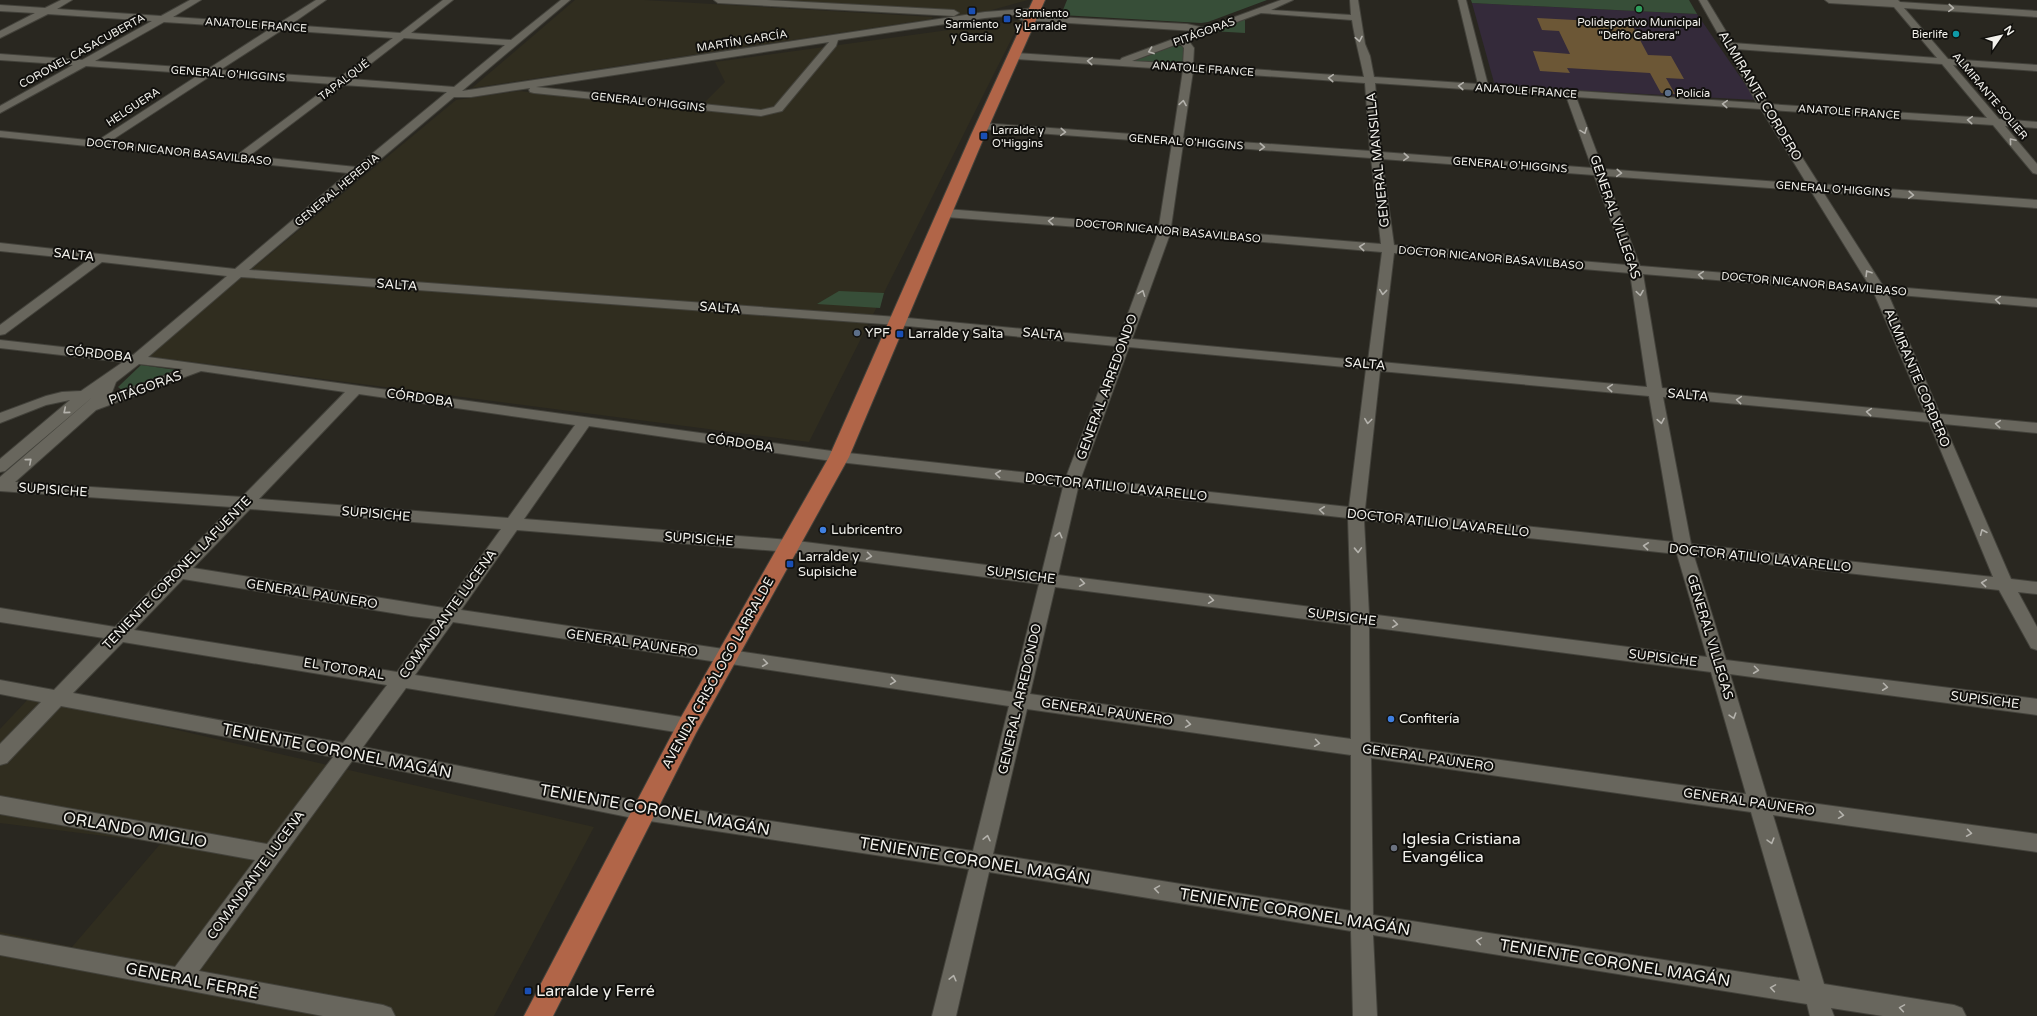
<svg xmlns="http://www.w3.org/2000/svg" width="2037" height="1016" viewBox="0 0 2037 1016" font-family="'Varela Round',sans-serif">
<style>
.built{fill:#302d1f}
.medical{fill:#342a3a}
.green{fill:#374e38}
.building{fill:#6c5736}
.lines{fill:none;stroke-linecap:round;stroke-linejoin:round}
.minor-casing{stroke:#43423b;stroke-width:2}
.major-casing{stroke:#43423b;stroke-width:2}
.minor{fill:#68665d;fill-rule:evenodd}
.major{fill:#b16548;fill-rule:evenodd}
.oneway{stroke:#b4b2ac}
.leisure-dot{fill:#2e9e5b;stroke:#11100d;stroke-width:1.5}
.transit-dot{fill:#1a4fb4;stroke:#11100d;stroke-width:1.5}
.culture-dot{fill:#0f9aa8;stroke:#11100d;stroke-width:1.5}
.service-dot{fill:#5c6f8a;stroke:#11100d;stroke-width:1.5}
.shop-dot{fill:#3f7fe0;stroke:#11100d;stroke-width:1.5}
.worship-dot{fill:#6b7280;stroke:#11100d;stroke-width:1.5}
.labels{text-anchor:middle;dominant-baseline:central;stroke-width:4;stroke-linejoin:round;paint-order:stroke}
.far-poi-label{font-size:11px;fill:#f2f1ec;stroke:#11100d;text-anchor:start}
.far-street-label{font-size:11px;fill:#f2f1ec;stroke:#11100d}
.street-label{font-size:13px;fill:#f2f1ec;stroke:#11100d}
.poi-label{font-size:13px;fill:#f2f1ec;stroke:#11100d;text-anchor:start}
.near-street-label{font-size:16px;fill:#f2f1ec;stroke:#11100d}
.near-poi-label{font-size:16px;fill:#f2f1ec;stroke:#11100d;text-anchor:start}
</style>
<rect width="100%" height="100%" fill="#292720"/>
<g class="built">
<path d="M575 0H644L933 17 931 19 472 88Z"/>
<path d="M729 0H1028L970 16Z"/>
<path d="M1021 20 809 442 147 356 456 100 519 91 697 110 725 82 715 62Z"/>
<path d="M31 696 594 827 494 1016H0V932L72 947 161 843 0 823V729Z"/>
</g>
<path class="medical" d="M1472 3 1697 14 1756 100 1495 86Z"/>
<g class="green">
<path d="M1067 0H1267L1208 22 1201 23 1061 15Z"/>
<path d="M1471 0H1689L1697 14 1472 3Z"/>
<path d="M1245 19V33L1211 31Z"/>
<path d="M1176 45 1185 47 1183 63 1181 65 1134 61Z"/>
<path d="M839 291 884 293 880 308 817 304Z"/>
<path d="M141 365 176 370 123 391 118 387Z"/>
</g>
<path class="building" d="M1537 18 1631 23 1648 55 1671 56 1684 79 1666 78 1675 94 1661 93 1650 73 1567 68 1570 73 1540 71 1533 51 1570 54 1559 31 1542 30Z"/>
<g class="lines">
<g class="minor-casing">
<g id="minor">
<path d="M61 0H72L57 9 161 16 190 0H201L173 17 278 24 316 0H326L290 25 400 33 443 0H453L411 33 511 40 561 0H570L462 91 985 12 1038 8 1040 10 1035 13 985 18 838 40 836 46 782 111 761 116 534 93 530 92 529 90 530 88 471 97H454L249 270 897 317 1119 338 1158 233 946 217 940 213 946 209 1159 226 1172 143 982 129 977 126 982 123 1173 137 1183 70 1015 59 1010 56 1015 53 1120 60 1122 58 1195 31 1021 20 1016 17 1018 15 1187 24 1205 28 1281 0H1293L1271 10 1351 15 1350 0H1358L1365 44 1370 56 1374 77 1478 84 1458 0H1466L1488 85 1757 103 1699 0H1707L1733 43 1937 58 1894 7 1829 3 1825 0H1898L1900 2 2037 11V17L1904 8 1948 59 2037 65V71L1953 65 1999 119 2037 122V128L2005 126 2037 164V174L2033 173 1993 125 1772 110 1819 184 2037 200V208L1823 192 1883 286 2037 299V307L1888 294 1940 414 2037 423V433L1944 424 2011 579 2037 582V594L2018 592 2037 627V650L2031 648 1999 590 1694 556 1726 660 2037 699V715L1730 674 1767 797 2037 834V852L1773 815 1824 984 1954 1005 1962 1008 1966 1016H1883L1831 1008 1834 1016H1810L1807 1004 1373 935 1377 1016H1353L1351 931 989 872 956 1016H932L969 869 643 820 352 761 199 971 383 1005 391 1008 395 1016H323L0 955V935L175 967 255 860 0 814V796L267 844 333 757 61 706 7 763 0 765V744L41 702 0 694V680L54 690 104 638 0 622V608L115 627 232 507 0 491V477L95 395 5 471 0 472V459L70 400 46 405 0 423V413L46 396 62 392 81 391 123 362 0 348V340L133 355 227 276 102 262 5 334 0 335V325L88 260 0 251V243L235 269 348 173 0 137V131L97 141 200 74 86 66 0 113V106L73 65 0 60V54L82 60 152 21 48 14 0 38V31L35 13 0 11V5L45 8ZM1261 13 1352 20C1355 40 1360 57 1364 77L1193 65 1194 48 1188 40ZM164 22 270 29 208 69 95 61ZM282 30 393 38 339 78 220 70ZM404 38 505 45 454 87 351 79ZM829 42 774 107 761 110 536 87ZM1180 43 1184 48 1183 64 1132 61ZM1736 49 1942 64 1987 118 1768 104ZM1193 71 1365 83 1370 151 1183 138ZM212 75 332 84 237 155 109 142ZM1375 83 1566 96 1592 168 1381 152ZM343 85 447 92 356 167 249 156ZM1576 97 1761 109 1807 184 1603 169ZM1183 144 1371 158 1381 244 1171 227ZM1382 159 1594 175 1627 265 1394 245ZM1606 176 1811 191 1869 285 1640 266ZM1170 234 1382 252 1368 361 1132 339ZM1394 253 1630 273 1647 387 1381 362ZM1643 274 1874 293 1925 413 1662 388ZM241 277 897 325 1116 346 1066 477 839 452 148 357ZM1129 347 1366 369 1349 507 1081 478ZM139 364 183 369 111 395 116 382ZM201 371 345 392 242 497 15 482 96 410ZM1380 371 1649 396 1674 542 1365 509ZM359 394 575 425 508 518 259 499ZM1663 397 1929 422 1993 577 1691 544ZM589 426 839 462 1063 487 1042 572 789 540 524 519ZM1078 488 1348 518 1351 612 1058 575ZM250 509 501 529 444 608 193 568ZM1364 520 1677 554 1707 657 1369 614ZM517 530 789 552 1039 584 1012 692 461 610ZM183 579 411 616 435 619 397 672 134 630ZM1055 587 1351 625V739L1030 694ZM453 622 1009 706 973 851 643 802 363 747 406 688 688 734 695 731 698 726 695 721 688 718 415 675ZM1369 627 1711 672 1746 794 1370 742ZM123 642 387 685 343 743 73 693ZM1027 709 1351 755V911L993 854ZM1371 758 1751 812 1800 981 1373 915Z"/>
<path d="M714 0H767L954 10 959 13 954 16 718 3Z"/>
</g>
</g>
<g class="major-casing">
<path id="major" d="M1033 0H1045L985 135 849 457 696 733 553 1016H524L680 719 829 457 971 135Z"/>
</g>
<use href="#minor" class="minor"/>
<use href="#major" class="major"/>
</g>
<defs><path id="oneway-chevron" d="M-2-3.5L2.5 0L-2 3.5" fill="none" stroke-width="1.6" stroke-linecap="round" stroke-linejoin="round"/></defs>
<g class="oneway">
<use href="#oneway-chevron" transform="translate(1951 8) rotate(4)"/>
<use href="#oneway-chevron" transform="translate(1359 39) rotate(79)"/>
<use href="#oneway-chevron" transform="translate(1151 51) rotate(160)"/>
<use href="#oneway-chevron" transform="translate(1090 61) rotate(-176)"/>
<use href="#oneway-chevron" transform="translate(1331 78) rotate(-176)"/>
<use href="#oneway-chevron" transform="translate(1461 86) rotate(-176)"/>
<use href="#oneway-chevron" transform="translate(1183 103) rotate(-81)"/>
<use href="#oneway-chevron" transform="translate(1725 104) rotate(-176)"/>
<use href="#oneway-chevron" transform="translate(1970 120) rotate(-176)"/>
<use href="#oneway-chevron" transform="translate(1584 131) rotate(69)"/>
<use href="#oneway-chevron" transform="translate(1063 132) rotate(4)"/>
<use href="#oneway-chevron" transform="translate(2012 141) rotate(-130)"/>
<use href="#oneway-chevron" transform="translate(1262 147) rotate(4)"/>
<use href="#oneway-chevron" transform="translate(1406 157) rotate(4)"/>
<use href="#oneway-chevron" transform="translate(1619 173) rotate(4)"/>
<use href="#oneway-chevron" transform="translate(1911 195) rotate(4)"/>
<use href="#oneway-chevron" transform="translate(1051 221) rotate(-176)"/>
<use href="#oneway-chevron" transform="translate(1362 247) rotate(-175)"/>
<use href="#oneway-chevron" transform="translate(1868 273) rotate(-122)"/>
<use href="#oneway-chevron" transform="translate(1701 275) rotate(-175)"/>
<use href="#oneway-chevron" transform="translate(1383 292) rotate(96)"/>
<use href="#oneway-chevron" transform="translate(1142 293) rotate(-69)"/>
<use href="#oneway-chevron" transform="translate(1640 293) rotate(81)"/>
<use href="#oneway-chevron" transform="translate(1998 300) rotate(-175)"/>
<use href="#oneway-chevron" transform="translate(1610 388) rotate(-175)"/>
<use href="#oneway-chevron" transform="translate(1739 400) rotate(-175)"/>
<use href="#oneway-chevron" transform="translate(66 411) rotate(140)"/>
<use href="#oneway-chevron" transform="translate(1869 412) rotate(-175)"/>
<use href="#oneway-chevron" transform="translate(1368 421) rotate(97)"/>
<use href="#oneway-chevron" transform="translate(1661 421) rotate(80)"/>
<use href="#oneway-chevron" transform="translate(1998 424) rotate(-175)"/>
<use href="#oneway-chevron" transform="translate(29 461) rotate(-41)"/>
<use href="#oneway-chevron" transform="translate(998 474) rotate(-174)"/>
<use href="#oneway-chevron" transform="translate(1322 510) rotate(-174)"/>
<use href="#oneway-chevron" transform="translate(1983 532) rotate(-113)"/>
<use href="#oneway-chevron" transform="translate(1059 535) rotate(-76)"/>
<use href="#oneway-chevron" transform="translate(1646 546) rotate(-174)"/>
<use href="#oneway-chevron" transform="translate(1358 550) rotate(88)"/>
<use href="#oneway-chevron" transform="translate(869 556) rotate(7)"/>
<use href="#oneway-chevron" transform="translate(1082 583) rotate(8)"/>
<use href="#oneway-chevron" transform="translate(1984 583) rotate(-174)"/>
<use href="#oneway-chevron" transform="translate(1211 600) rotate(8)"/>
<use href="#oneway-chevron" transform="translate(1395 624) rotate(7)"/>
<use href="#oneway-chevron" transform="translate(765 663) rotate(8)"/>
<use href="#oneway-chevron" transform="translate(1756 670) rotate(7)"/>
<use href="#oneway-chevron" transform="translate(893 681) rotate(8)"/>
<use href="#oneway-chevron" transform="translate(1885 687) rotate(7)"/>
<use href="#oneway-chevron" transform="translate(1733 716) rotate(73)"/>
<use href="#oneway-chevron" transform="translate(1188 724) rotate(8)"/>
<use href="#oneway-chevron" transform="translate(1317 743) rotate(8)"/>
<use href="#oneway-chevron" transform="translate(1841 815) rotate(8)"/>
<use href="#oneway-chevron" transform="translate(1969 833) rotate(8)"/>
<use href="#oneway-chevron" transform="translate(987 838) rotate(-77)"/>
<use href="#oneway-chevron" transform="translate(1771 841) rotate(74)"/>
<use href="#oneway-chevron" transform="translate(1157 889) rotate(-171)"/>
<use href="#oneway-chevron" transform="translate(1479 941) rotate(-171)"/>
<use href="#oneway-chevron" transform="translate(953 978) rotate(-76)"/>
<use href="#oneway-chevron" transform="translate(1773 988) rotate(-171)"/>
<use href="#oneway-chevron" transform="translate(1902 1008) rotate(-171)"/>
</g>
<circle class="leisure-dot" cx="1639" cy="9" r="4"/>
<g class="transit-dot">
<rect x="968" y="7" width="8" height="8" rx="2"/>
<rect x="1003" y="15" width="8" height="8" rx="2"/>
<rect x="980" y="132" width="8" height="8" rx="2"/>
<rect x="896" y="330" width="8" height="8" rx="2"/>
<rect x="786" y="560" width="8" height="8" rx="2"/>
<rect x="524" y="987" width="8" height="8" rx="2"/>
</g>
<circle class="culture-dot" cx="1956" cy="34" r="4"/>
<g class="service-dot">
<circle cx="1668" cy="93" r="4"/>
<circle cx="857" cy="333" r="4"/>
</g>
<g class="shop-dot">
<circle cx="823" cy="530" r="4"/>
<circle cx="1391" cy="719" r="4"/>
</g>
<circle class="worship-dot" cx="1394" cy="848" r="4"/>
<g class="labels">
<g class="far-poi-label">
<text x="1015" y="13">Sarmiento<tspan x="1015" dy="13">y Larralde</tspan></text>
<text x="1639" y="22" text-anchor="middle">Polideportivo Municipal<tspan x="1639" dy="13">"Delfo Cabrera"</tspan></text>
<text x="972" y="24" text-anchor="middle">Sarmiento<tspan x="972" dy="13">y García</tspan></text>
<text x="1948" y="34" text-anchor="end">Bierlife</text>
<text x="1676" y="93">Policía</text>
<text x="992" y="130">Larralde y<tspan x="992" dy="13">O'Higgins</tspan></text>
</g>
<g class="far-street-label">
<text transform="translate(256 25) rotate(4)">ANATOLE FRANCE</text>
<text transform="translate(1204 32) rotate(-20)">PITÁGORAS</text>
<text transform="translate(742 41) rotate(-9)">MARTÍN GARCÍA</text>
<text transform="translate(82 51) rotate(-29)">CORONEL CASACUBERTA</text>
<text transform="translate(1203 69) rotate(4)">ANATOLE FRANCE</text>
<text transform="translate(228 74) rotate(4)">GENERAL O'HIGGINS</text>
<text transform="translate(344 80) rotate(-37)">TAPALQUÉ</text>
<text transform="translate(1526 91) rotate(4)">ANATOLE FRANCE</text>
<text transform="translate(1990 96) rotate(50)">ALMIRANTE SOLIER</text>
<text transform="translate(648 102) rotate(6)">GENERAL O'HIGGINS</text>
<text transform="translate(133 107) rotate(-33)">HELGUERA</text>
<text transform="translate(1849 112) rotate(4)">ANATOLE FRANCE</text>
<text transform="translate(1186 142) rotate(4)">GENERAL O'HIGGINS</text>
<text transform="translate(179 152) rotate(6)">DOCTOR NICANOR BASAVILBASO</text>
<text transform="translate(1510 165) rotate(4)">GENERAL O'HIGGINS</text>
<text transform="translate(1833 189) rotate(4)">GENERAL O'HIGGINS</text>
<text transform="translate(337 190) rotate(-40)">GENERAL HEREDIA</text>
<text transform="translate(1168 231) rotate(5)">DOCTOR NICANOR BASAVILBASO</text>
<text transform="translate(1491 258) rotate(5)">DOCTOR NICANOR BASAVILBASO</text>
<text transform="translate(1814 284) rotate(5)">DOCTOR NICANOR BASAVILBASO</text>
</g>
<g class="street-label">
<text transform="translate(1760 96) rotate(59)">ALMIRANTE CORDERO</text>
<text transform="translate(1378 160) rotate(-96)">GENERAL MANSILLA</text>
<text transform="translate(1615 217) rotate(71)">GENERAL VILLEGAS</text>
<text transform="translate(74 255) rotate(6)">SALTA</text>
<text transform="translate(397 285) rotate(4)">SALTA</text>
<text transform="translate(720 308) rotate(4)">SALTA</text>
<text transform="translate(1043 334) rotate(5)">SALTA</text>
<text transform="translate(99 354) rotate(6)">CÓRDOBA</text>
<text transform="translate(1365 364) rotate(5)">SALTA</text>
<text transform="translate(1917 378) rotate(67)">ALMIRANTE CORDERO</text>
<text transform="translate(1107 387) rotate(-70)">GENERAL ARREDONDO</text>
<text transform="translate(145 388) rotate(-20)">PITÁGORAS</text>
<text transform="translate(1688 395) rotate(5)">SALTA</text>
<text transform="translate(420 398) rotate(8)">CÓRDOBA</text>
<text transform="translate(740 443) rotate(8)">CÓRDOBA</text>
<text transform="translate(1116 487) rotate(6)">DOCTOR ATILIO LAVARELLO</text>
<text transform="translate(53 490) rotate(4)">SUPISICHE</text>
<text transform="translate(376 514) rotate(5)">SUPISICHE</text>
<text transform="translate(1438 523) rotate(6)">DOCTOR ATILIO LAVARELLO</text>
<text transform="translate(699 539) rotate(4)">SUPISICHE</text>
<text transform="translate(1760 558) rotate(6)">DOCTOR ATILIO LAVARELLO</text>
<text transform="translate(177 573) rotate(-46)">TENIENTE CORONEL LAFUENTE</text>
<text transform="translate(1021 575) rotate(7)">SUPISICHE</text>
<text transform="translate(312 594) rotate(9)">GENERAL PAUNERO</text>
<text transform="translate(448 614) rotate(-54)">COMANDANTE LUCENA</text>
<text transform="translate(1342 617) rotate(7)">SUPISICHE</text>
<text transform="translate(1710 637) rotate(73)">GENERAL VILLEGAS</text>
<text transform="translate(632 643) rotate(8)">GENERAL PAUNERO</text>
<text transform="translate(1663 658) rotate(7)">SUPISICHE</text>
<text transform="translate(344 669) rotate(9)">EL TOTORAL</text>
<text transform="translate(718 673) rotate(-61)">AVENIDA CRISÓLOGO LARRALDE</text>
<text transform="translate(1020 699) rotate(-77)">GENERAL ARREDONDO</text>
<text transform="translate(1985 700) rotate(7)">SUPISICHE</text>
<text transform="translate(1107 712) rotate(8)">GENERAL PAUNERO</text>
<text transform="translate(1428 758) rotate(8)">GENERAL PAUNERO</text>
<text transform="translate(1749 802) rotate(8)">GENERAL PAUNERO</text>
<text transform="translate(256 875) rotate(-54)">COMANDANTE LUCENA</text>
</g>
<g class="poi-label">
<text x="865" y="333">YPF</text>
<text x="908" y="334">Larralde y Salta</text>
<text x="831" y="530">Lubricentro</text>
<text x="798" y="557">Larralde y<tspan x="798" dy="15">Supisiche</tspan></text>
<text x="1399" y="719">Confitería</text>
</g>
<g class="near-street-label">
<text transform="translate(337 751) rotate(11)">TENIENTE CORONEL MAGÁN</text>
<text transform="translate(655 810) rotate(10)">TENIENTE CORONEL MAGÁN</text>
<text transform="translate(135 830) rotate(10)">ORLANDO MIGLIO</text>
<text transform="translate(975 861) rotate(9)">TENIENTE CORONEL MAGÁN</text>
<text transform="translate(1295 912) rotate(9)">TENIENTE CORONEL MAGÁN</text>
<text transform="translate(1615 963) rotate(9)">TENIENTE CORONEL MAGÁN</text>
<text transform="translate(192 981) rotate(11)">GENERAL FERRÉ</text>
</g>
<g class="near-poi-label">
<text x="1402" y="839">Iglesia Cristiana<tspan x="1402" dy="18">Evangélica</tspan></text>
<text x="536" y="991">Larralde y Ferré</text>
</g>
</g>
<g transform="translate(2001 36) rotate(56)" stroke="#11100d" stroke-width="3" paint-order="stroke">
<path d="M0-3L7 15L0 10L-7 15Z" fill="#f2f1ec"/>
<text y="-6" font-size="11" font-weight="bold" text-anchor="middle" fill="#f2f1ec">N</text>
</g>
</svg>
